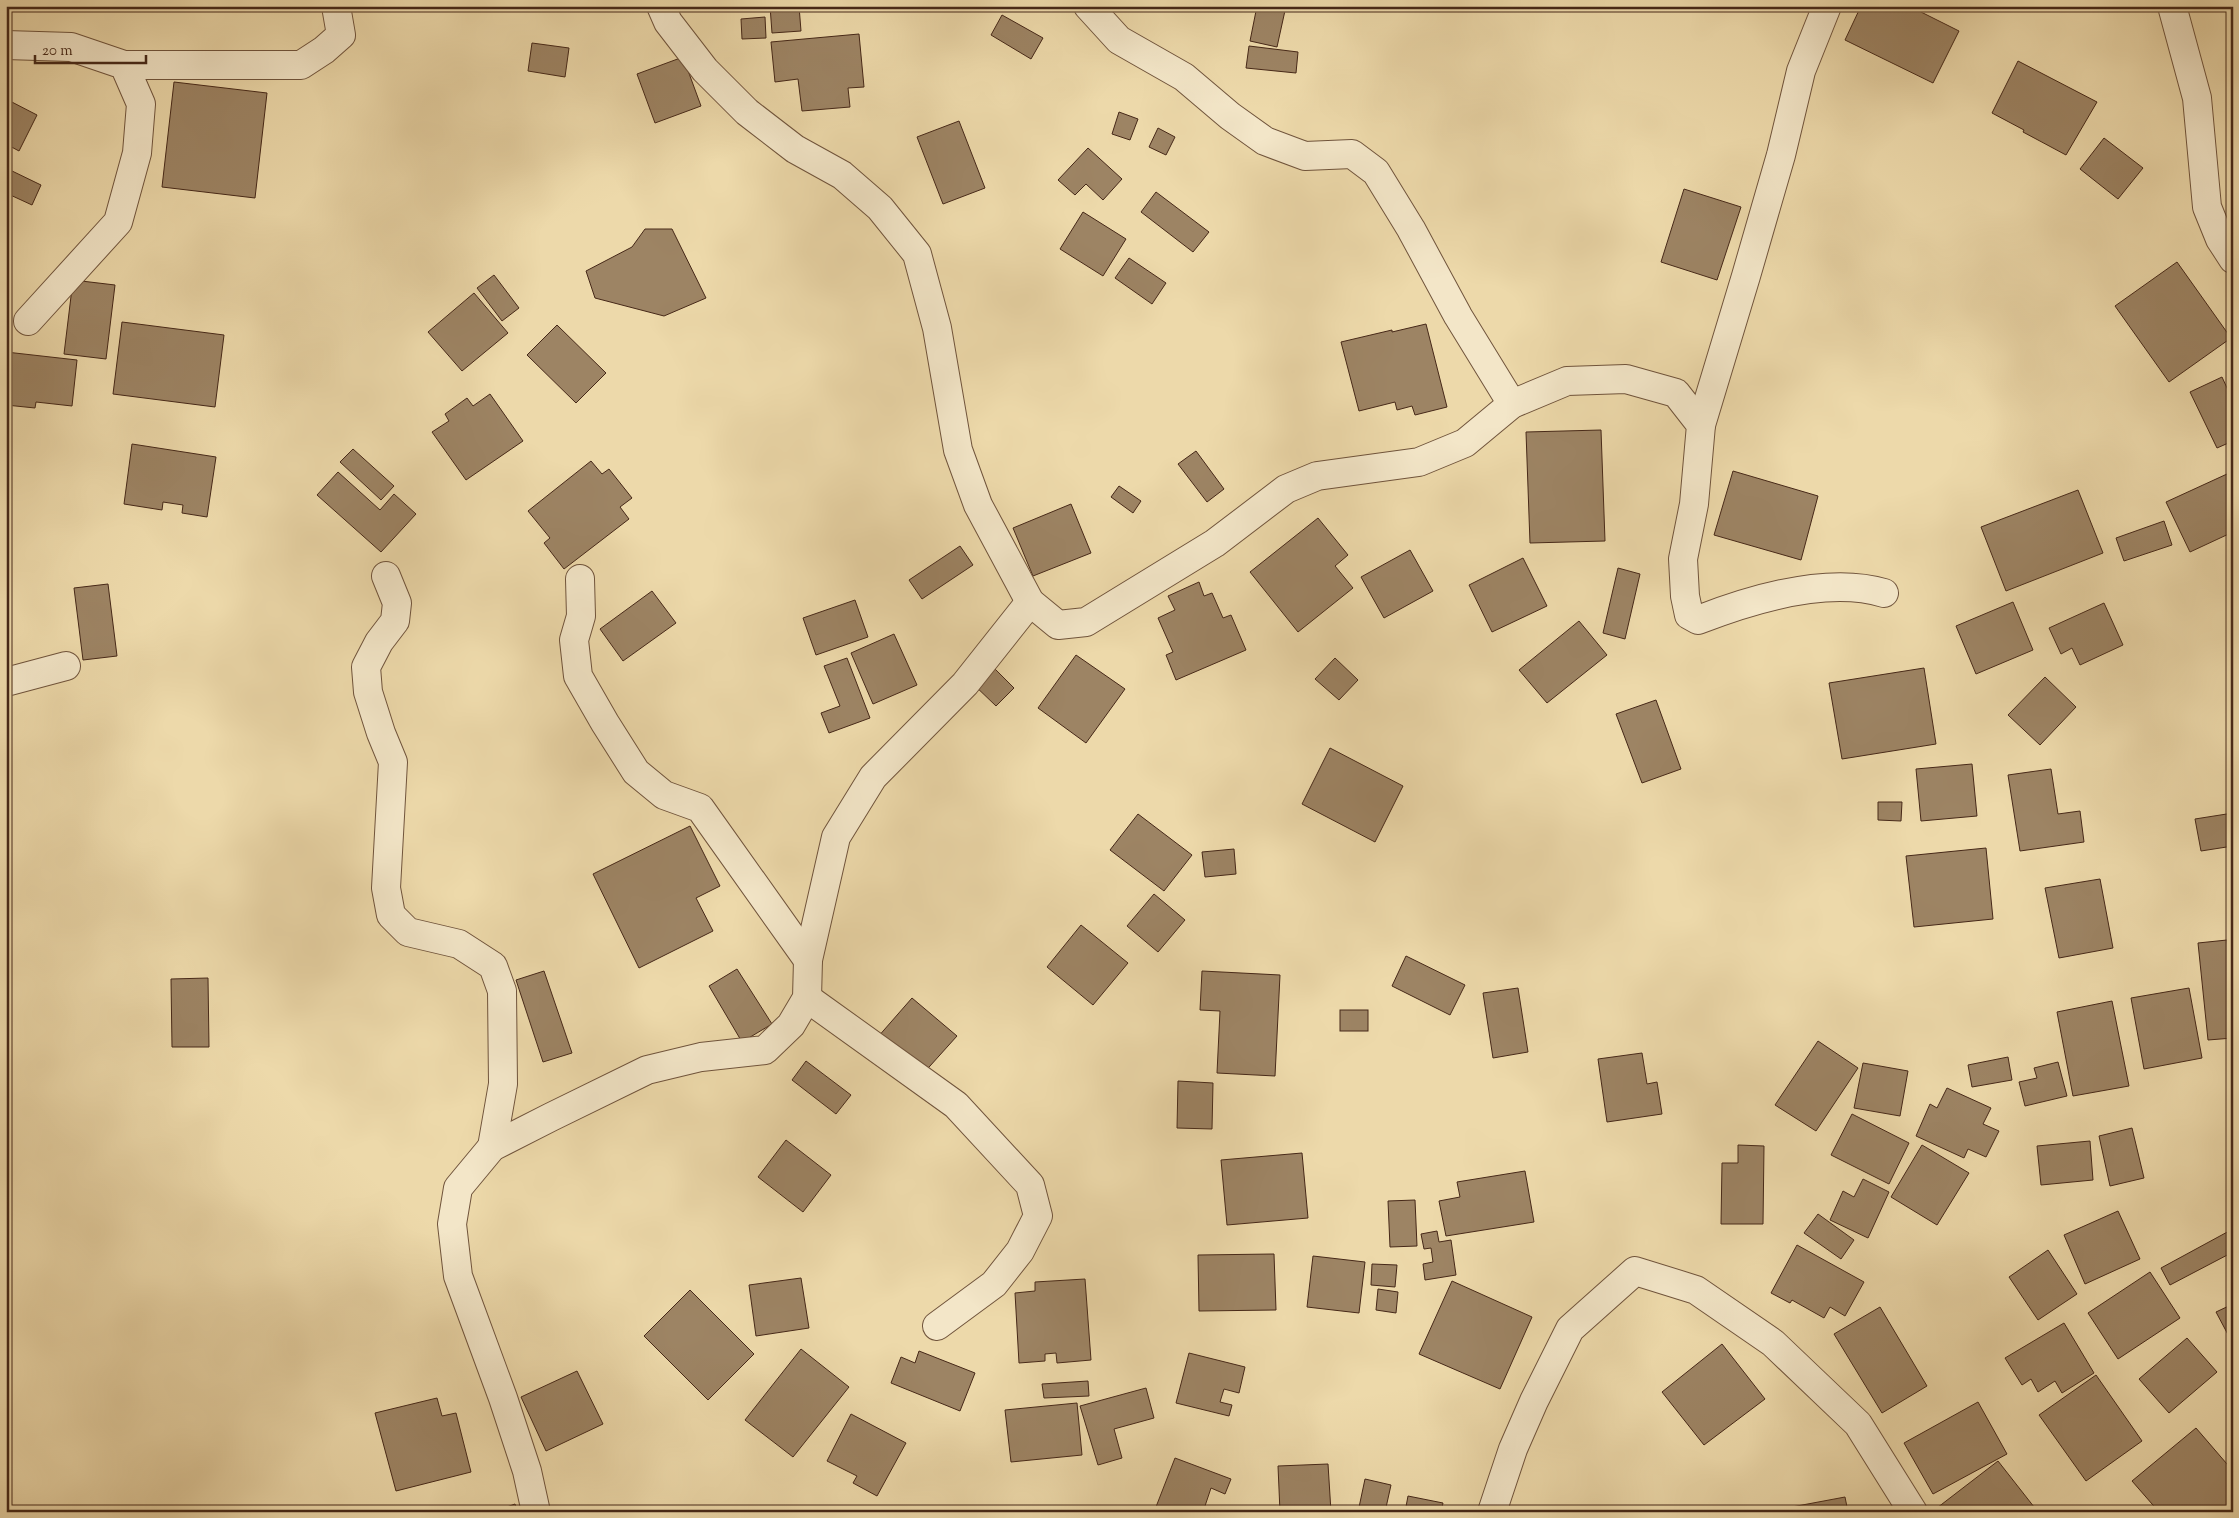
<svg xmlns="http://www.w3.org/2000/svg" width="2239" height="1518" viewBox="0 0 2239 1518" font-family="'Sorts Mill Goudy',serif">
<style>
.building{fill:#9d8464;stroke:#462818}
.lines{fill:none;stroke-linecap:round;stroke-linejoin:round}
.minor-casing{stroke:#70543c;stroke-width:30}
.minor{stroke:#f3e6c8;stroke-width:28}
</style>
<rect width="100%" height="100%" fill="#edd9aa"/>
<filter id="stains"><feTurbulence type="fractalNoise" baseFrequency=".004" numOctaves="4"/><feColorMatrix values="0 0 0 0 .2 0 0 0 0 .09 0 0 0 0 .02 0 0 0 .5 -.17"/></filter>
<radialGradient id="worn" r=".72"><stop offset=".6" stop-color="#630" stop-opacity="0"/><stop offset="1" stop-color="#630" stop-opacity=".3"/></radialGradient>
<g class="building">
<path d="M770 6H799L801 31 772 33Z"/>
<path d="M1257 6H1286L1277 47 1250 41Z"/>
<path d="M1861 6H1909L1959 31 1933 83 1845 40Z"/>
<path d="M1002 15 1043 38 1031 59 991 35Z"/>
<path d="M765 17 766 38 742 39 741 19Z"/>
<path d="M859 34 864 87 848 88 850 107 802 111 798 79 775 82 771 42Z"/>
<path d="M532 43 569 48 565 77 528 71Z"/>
<path d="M1249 46 1298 52 1296 73 1246 68Z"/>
<path d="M683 57 701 106 655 123 637 74Z"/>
<path d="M2018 61 2097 102 2066 155 2023 132 2024 130 1992 113Z"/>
<path d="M174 82 267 93 255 198 162 187Z"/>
<path d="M6 99 37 115 19 151 6 144Z"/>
<path d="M1119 112 1138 119 1130 140 1112 134Z"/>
<path d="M959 121 985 188 943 204 917 137Z"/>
<path d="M1158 128 1175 137 1166 155 1149 147Z"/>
<path d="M2104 138 2143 168 2118 199 2080 169Z"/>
<path d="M1088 148 1122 179 1103 200 1086 184 1075 195 1058 180Z"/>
<path d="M10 170 41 185 32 205 6 193V178Z"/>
<path d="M1684 189 1741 207 1717 280 1661 262Z"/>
<path d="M1156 192 1209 232 1193 252 1141 212Z"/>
<path d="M1083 212 1126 239 1103 276 1060 249Z"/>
<path d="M645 229H672L706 298 664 316 595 298 586 271 632 247Z"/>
<path d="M1129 258 1166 283 1152 304 1115 278Z"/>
<path d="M2177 262 2231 338 2169 382 2115 306Z"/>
<path d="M494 275 519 308 502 321 477 288Z"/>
<path d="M73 280 115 285 106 359 64 354Z"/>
<path d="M474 293 508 333 462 371 428 332Z"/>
<path d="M122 322 224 335 215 407 113 394Z"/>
<path d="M1426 324 1447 407 1415 415 1412 406 1397 410 1395 402 1359 411 1341 342 1392 330V332Z"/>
<path d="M557 325 606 373 576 403 527 355Z"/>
<path d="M6 352 77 360 72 406 36 402 35 408 6 405Z"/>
<path d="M2222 377 2233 401V441L2217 448 2190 392Z"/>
<path d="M490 394 523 441 466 480 432 432 449 421 445 414 467 398 473 406Z"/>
<path d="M1601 430 1605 541 1530 543 1526 432Z"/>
<path d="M132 444 216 457 207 517 182 513 183 505 163 502 162 510 124 504Z"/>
<path d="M353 449 394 486 381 500 340 462Z"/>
<path d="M1196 451 1224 489 1207 502 1178 464Z"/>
<path d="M591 461 602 474 609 469 632 498 620 507 629 519 564 569 544 543 550 538 528 511Z"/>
<path d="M1733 471 1818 496 1801 560 1714 535Z"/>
<path d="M338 472 380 510 394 494 416 514 381 552 317 495Z"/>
<path d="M2227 474 2233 486V532L2190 552 2166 502Z"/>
<path d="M1119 486 1141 501 1133 513 1111 497Z"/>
<path d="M2078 490 2103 553 2006 591 1981 527Z"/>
<path d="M1071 504 1091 553 1033 576 1013 528Z"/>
<path d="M1318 518 1348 555 1335 566 1353 588 1298 632 1250 572Z"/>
<path d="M2164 521 2172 545 2124 561 2116 538Z"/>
<path d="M960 546 973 565 922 599 909 580Z"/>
<path d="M1410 550 1433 591 1384 618 1361 577Z"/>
<path d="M1523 558 1547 606 1492 632 1469 585Z"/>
<path d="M1618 568 1640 574 1625 639 1603 633Z"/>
<path d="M1199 582 1204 596 1212 593 1223 618 1231 615 1246 650 1176 680 1166 655 1173 652 1158 618 1175 610 1168 596Z"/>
<path d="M108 584 117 656 83 660 74 588Z"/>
<path d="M652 591 676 623 623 661 600 629Z"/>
<path d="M855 600 868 637 816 655 803 618Z"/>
<path d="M2013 602 2033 650 1976 674 1956 626Z"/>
<path d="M2104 603 2123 645 2080 665 2072 648 2061 654 2049 628Z"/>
<path d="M1579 621 1607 655 1547 703 1519 670Z"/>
<path d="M894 634 917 685 873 704 851 653Z"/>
<path d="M1076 655 1125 689 1086 743 1038 708Z"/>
<path d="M847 658 870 718 829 733 821 713 840 706 824 666Z"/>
<path d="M1335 658 1358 680 1339 700 1315 679Z"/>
<path d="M989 663 1014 688 996 706 971 682Z"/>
<path d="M1924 668 1936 744 1842 759 1829 683Z"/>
<path d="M2045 677 2076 707 2040 745 2008 715Z"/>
<path d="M1656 700 1681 769 1642 783 1616 714Z"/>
<path d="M1330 748 1403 786 1375 842 1302 804Z"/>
<path d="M1972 764 1977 816 1921 821 1916 769Z"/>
<path d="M2051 769 2058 814 2080 811 2084 842 2020 851 2008 775Z"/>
<path d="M1878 802H1902L1901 821 1878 820Z"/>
<path d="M2233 813V846L2201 851 2195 819Z"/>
<path d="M1138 814 1192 855 1164 891 1110 850Z"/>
<path d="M690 826 720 886 696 898 713 931 639 968 593 874Z"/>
<path d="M1986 848 1993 919 1914 927 1906 856Z"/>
<path d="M1234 849 1236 874 1205 877 1202 852Z"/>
<path d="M2100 879 2113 948 2059 958 2045 888Z"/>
<path d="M2228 887H2233V937H2232Z"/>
<path d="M1154 894 1185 920 1158 952 1127 926Z"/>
<path d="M1081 925 1128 963 1093 1005 1047 967Z"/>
<path d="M2227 940 2233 995V1038L2208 1040 2198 943Z"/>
<path d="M1406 956 1465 985 1450 1015 1392 986Z"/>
<path d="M737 969 772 1024 742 1042 709 986Z"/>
<path d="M544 971 572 1053 543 1062 516 980Z"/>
<path d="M1202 971 1280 975 1275 1076 1217 1073 1220 1011 1200 1010Z"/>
<path d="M208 978 209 1047H172L171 979Z"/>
<path d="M1518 988 1528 1052 1493 1058 1483 993Z"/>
<path d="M2189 988 2202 1058 2144 1069 2131 998Z"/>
<path d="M912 998 957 1036 921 1076 877 1038Z"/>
<path d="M2112 1001 2129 1086 2073 1096 2057 1012Z"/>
<rect x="1340" y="1010" width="28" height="21"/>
<path d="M1818 1041 1858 1068 1816 1131 1775 1105Z"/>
<path d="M1642 1053 1647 1084 1657 1082 1662 1114 1607 1122 1598 1059Z"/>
<path d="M2008 1057 2012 1080 1972 1087 1968 1065Z"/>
<path d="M806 1061 851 1095 836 1114 792 1080Z"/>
<path d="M2058 1062 2067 1096 2025 1106 2019 1082 2037 1078 2034 1068Z"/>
<path d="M1863 1063 1908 1071 1900 1116 1854 1108Z"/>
<path d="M1178 1081 1213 1083 1212 1129 1177 1128Z"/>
<path d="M1947 1088 1991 1108 1983 1124 1999 1131 1986 1157 1968 1149 1964 1158 1916 1136 1930 1104 1937 1108Z"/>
<path d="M1852 1114 1909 1143 1889 1184 1831 1155Z"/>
<path d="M2132 1128 2144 1178 2110 1186 2099 1136Z"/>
<path d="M786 1140 831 1175 803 1212 758 1177Z"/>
<path d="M2090 1141 2093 1180 2041 1185 2037 1146Z"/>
<path d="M1738 1145 1764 1146 1763 1224H1721L1722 1163H1738Z"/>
<path d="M1922 1145 1969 1173 1937 1225 1891 1197Z"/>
<path d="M1302 1153 1308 1218 1227 1225 1221 1160Z"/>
<path d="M1525 1171 1534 1222 1446 1236 1439 1201 1460 1197 1457 1182Z"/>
<path d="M1863 1179 1889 1192 1868 1238 1830 1220 1843 1191 1854 1197Z"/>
<path d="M1415 1200 1417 1246 1390 1247 1388 1201Z"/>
<path d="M2118 1211 2140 1259 2085 1284 2064 1235Z"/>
<path d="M1818 1214 1854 1240 1841 1259 1804 1233Z"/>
<path d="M2231 1230 2233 1252 2170 1285 2161 1268Z"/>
<path d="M1437 1231 1439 1242 1451 1240 1456 1275 1425 1280 1423 1264 1433 1262 1431 1248 1424 1249 1421 1234Z"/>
<path d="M1797 1245 1864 1282 1845 1316 1830 1307 1824 1318 1792 1300 1790 1303 1771 1293Z"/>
<path d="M2048 1250 2077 1294 2038 1320 2009 1277Z"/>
<path d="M1274 1254 1276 1310 1199 1311 1198 1255Z"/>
<path d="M1313 1256 1365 1262 1359 1313 1307 1307Z"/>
<path d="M1372 1264 1397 1265 1395 1287 1371 1285Z"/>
<path d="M2150 1272 2180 1318 2118 1359 2088 1313Z"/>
<path d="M801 1278 809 1328 756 1336 749 1285Z"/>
<path d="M1085 1279 1091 1360 1057 1363 1056 1353 1045 1354V1361L1019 1363 1015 1293 1035 1291V1282Z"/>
<path d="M1452 1281 1532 1317 1500 1389 1419 1354Z"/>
<path d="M1378 1289 1398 1292 1396 1313 1376 1310Z"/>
<path d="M690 1290 754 1354 708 1400 644 1336Z"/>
<path d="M2233 1304V1344L2216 1312Z"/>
<path d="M1880 1307 1927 1386 1882 1413 1834 1334Z"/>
<path d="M2064 1323 2094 1373 2062 1393 2055 1381 2038 1392 2031 1379 2022 1385 2005 1358Z"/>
<path d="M2187 1338 2217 1372 2169 1413 2139 1379Z"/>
<path d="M1722 1344 1765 1399 1704 1445 1662 1392Z"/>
<path d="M801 1349 849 1387 793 1457 745 1420Z"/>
<path d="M919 1351 975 1373 960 1411 891 1383 901 1357 915 1363Z"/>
<path d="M1189 1353 1245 1367 1239 1393 1224 1389 1220 1402 1232 1405 1229 1416 1176 1403Z"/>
<path d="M577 1371 603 1424 546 1451 521 1397Z"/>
<path d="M2096 1375 2142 1441 2086 1481 2039 1415Z"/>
<path d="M1088 1381 1089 1396 1044 1398 1042 1384Z"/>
<path d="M1146 1388 1154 1418 1114 1429 1122 1458 1098 1465 1080 1406Z"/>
<path d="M437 1398 442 1416 456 1413 471 1472 396 1491 375 1413Z"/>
<path d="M1978 1402 2007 1454 1933 1494 1904 1443Z"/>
<path d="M1077 1403 1082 1455 1011 1462 1005 1410Z"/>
<path d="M851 1414 906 1443 877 1496 853 1483 857 1476 827 1461Z"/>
<path d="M2196 1428 2233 1471V1504L2224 1512H2159L2132 1481Z"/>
<path d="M1175 1458 1231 1479 1225 1494 1211 1488 1203 1512H1154Z"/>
<path d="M1998 1461 2038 1512H1933V1511Z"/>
<path d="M1328 1464 1331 1512H1280L1278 1466Z"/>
<path d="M1365 1479 1391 1485 1385 1512H1358Z"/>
<path d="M1408 1496 1443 1503 1441 1512H1405Z"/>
<path d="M1845 1497 1848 1512H1765Z"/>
<path d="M515 1504 518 1512H493Z"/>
</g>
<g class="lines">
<g class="minor-casing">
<g id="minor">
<path d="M661 6 668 22 705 70 747 112 795 149 842 175 880 208 917 254 937 328 958 450 978 505 1030 602 1058 625 1086 622 1215 543 1286 489 1317 476 1419 462 1465 443 1512 404 1567 381 1626 379 1676 393 1701 425 1694 504 1683 559 1685 596 1689 615 1698 620C1752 599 1828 576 1884 593"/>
<path d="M1088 6 1119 40 1184 77 1230 116 1265 141 1305 156 1352 154 1376 172 1411 229 1458 316 1512 404"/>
<path d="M2172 6 2197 98 2207 207 2220 239 2233 259"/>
<path d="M6 45 71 47 124 65 141 104 137 153 118 222 28 321"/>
<path d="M124 65H301L324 50 341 35 336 6"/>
<path d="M1701 425 1746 276 1781 155 1801 71 1827 6"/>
<path d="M386 576 397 603 395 621 379 642 366 667 368 692 381 733 393 762 386 888 391 915 408 932 459 944 493 966 502 991 503 1084 492 1147"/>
<path d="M580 579 581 616 574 640 578 676 605 723 636 772 664 795 700 808 808 960"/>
<path d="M6 682 66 666"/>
<path d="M807 998 956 1105 1030 1185 1038 1216 1020 1251 994 1284 937 1326"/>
<path d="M536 1512 527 1471 503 1398 458 1276 452 1224 458 1188 492 1147 551 1117 647 1070 701 1057 765 1050 791 1025 807 998 808 960 836 837 873 777 965 684 1030 602"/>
<path d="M1492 1512 1513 1449 1534 1401 1570 1329 1635 1271 1696 1290 1773 1343 1858 1424 1913 1512"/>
</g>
</g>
<use href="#minor" class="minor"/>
</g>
<rect width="2239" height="1518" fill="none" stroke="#edd9aa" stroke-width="25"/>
<rect x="8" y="8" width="2224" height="1503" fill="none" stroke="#462818" stroke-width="2.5"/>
<rect x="12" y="12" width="2214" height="1493" fill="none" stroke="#462818"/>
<path d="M35 55v8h111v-8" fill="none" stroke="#462818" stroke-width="2.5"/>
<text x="42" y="55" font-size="15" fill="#462818" stroke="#f3e6c8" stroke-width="4" paint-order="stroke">20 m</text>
<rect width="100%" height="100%" filter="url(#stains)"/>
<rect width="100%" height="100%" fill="url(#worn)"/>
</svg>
